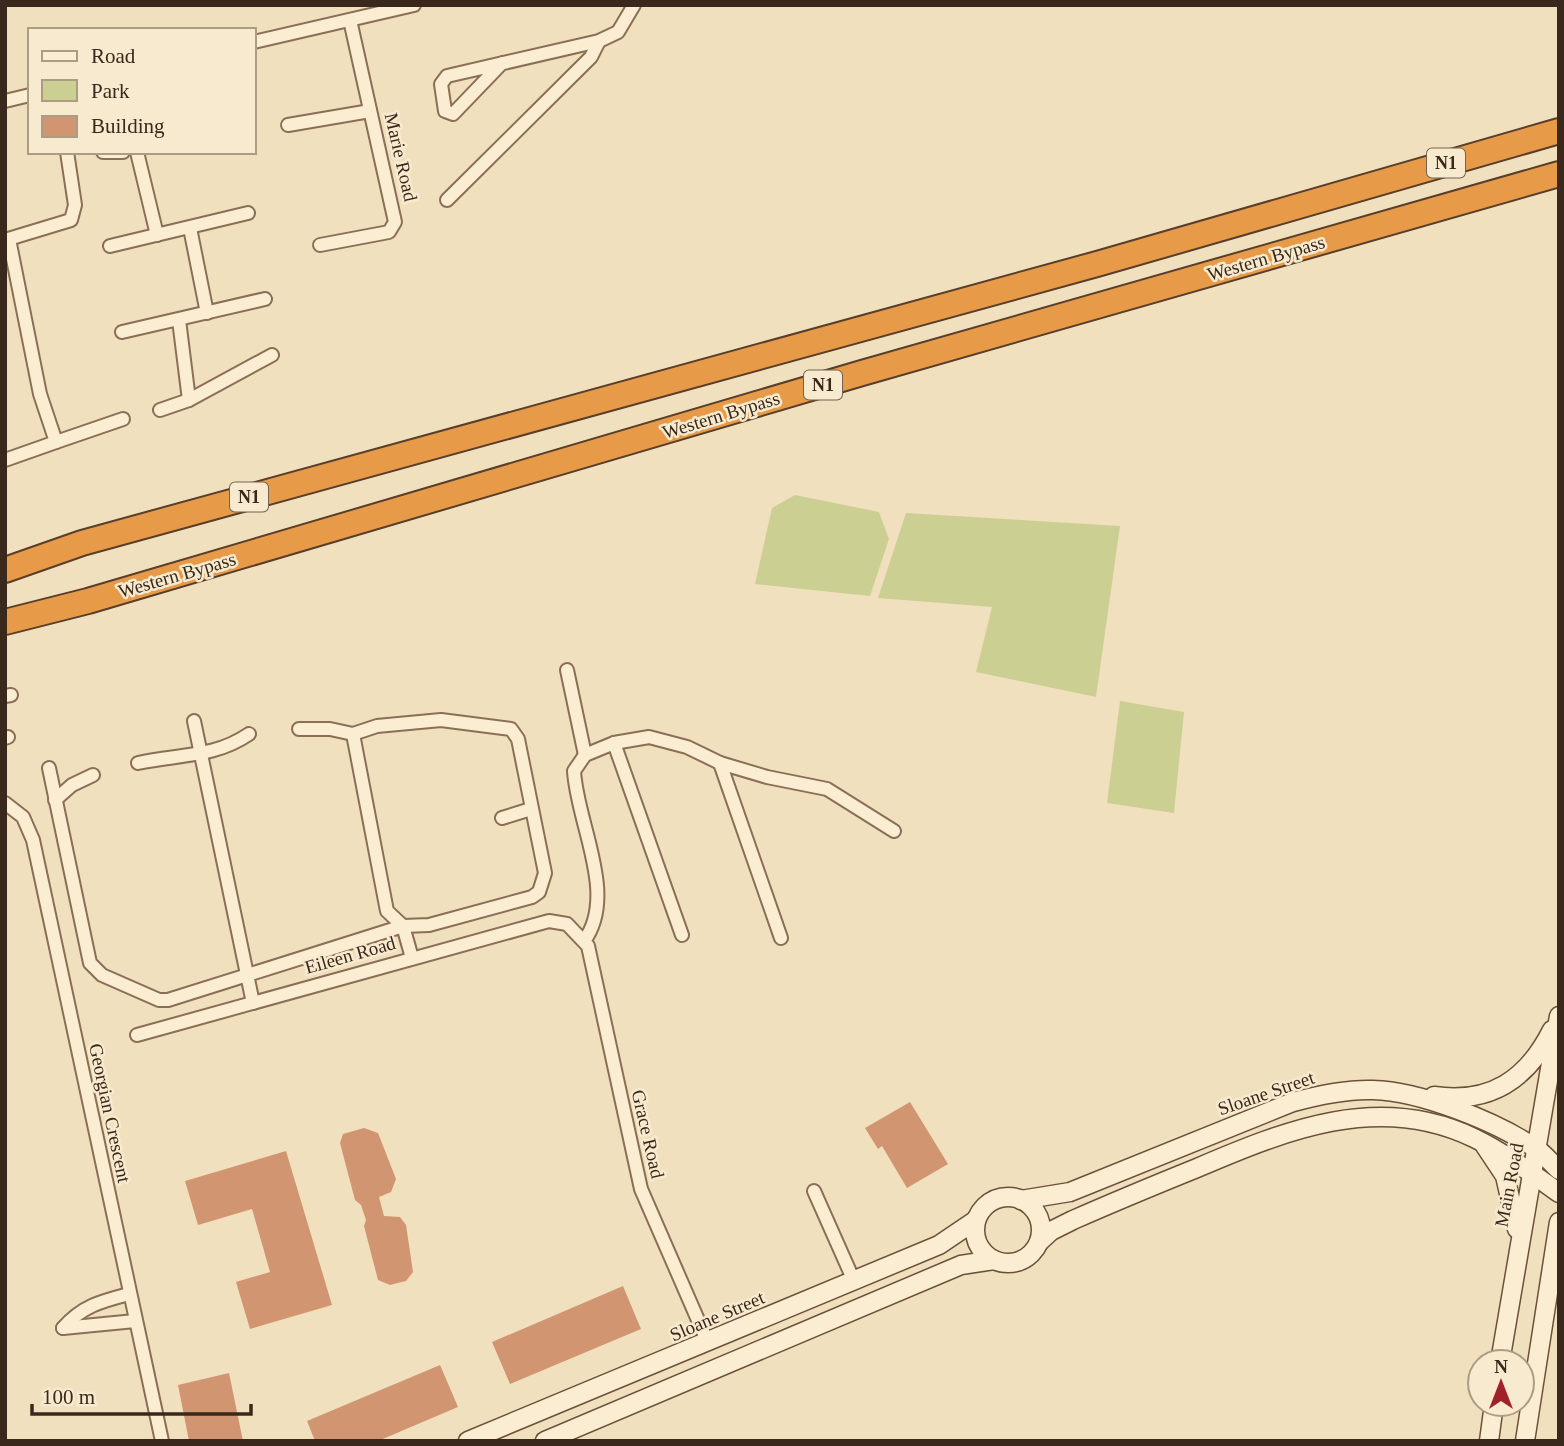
<svg xmlns="http://www.w3.org/2000/svg" width="1564" height="1446" viewBox="0 0 1564 1446" font-family="'Times New Roman',serif">
<style>
.green{fill:#cbcf92}
.building{fill:#d29571}
.lines{fill:none;stroke-linecap:round;stroke-linejoin:round}
.street-casing{stroke:#8a6f56;stroke-width:16}
.secondary-casing{stroke:#6c5039;stroke-width:21}
.highway-casing{stroke:#583e2b;stroke-width:28}
.street{stroke:#fbedd2;stroke-width:12}
.secondary{stroke:#fbedd2;stroke-width:18}
.highway{stroke:#e79a48;stroke-width:24}
.labels{text-anchor:middle;dominant-baseline:central;stroke-width:5;stroke-linejoin:round;paint-order:stroke}
.shield{fill:#f8eace;stroke:#726251;stroke-width:2}
.shield-label{font-size:18px;font-weight:bold;fill:#39281b}
.street-label{font-size:19px;fill:#39281b;stroke:#f8eace}
</style>
<rect width="100%" height="100%" fill="#f1e0be"/>
<g class="green">
<path d="M795 495 879 512 889 539 870 596 755 584 772 508Z"/>
<path d="M906 513 1120 526 1096 697 976 672 992 607 878 598Z"/>
<path d="M1120 701 1184 712 1174 813 1107 803Z"/>
</g>
<g class="building">
<path d="M910 1102 948 1164 907 1188 882 1146 878 1149 865 1128Z"/>
<path d="M364 1128 378 1133 396 1179 391 1192 379 1197 384 1216 400 1217 406 1225 413 1272 406 1281 390 1285 378 1280 364 1226 366 1220 361 1205 355 1200 340 1143 343 1134Z"/>
<path d="M286 1151 332 1305 250 1329 236 1282 270 1272 252 1209 198 1225 185 1181Z"/>
<path d="M623 1286 641 1329 510 1384 492 1342Z"/>
<path d="M440 1365 458 1407 378 1441H315L307 1421Z"/>
<path d="M229 1373 243 1441H189L178 1385Z"/>
</g>
<g class="lines">
<g class="street-casing">
<g id="street">
<path d="M254 42 414 5"/>
<path d="M502 63 453 114 445 111 441 84 447 76 599 41 618 32 634 5"/>
<path d="M5 101 30 95"/>
<path d="M288 125 370 111"/>
<path d="M103 152H123"/>
<path d="M137 152 157 235"/>
<path d="M447 200 591 57 599 41"/>
<path d="M190 228 207 313"/>
<path d="M5 240 71 220 75 205 67 152"/>
<path d="M320 245 389 232 395 222 350 20"/>
<path d="M110 246 248 213"/>
<path d="M179 320 189 400"/>
<path d="M122 332 265 299"/>
<path d="M160 410 189 400 272 355"/>
<path d="M56 442 123 419"/>
<path d="M5 460 56 442 40 394 9 239"/>
<path d="M567 670 585 755"/>
<path d="M5 696 11 695"/>
<path d="M194 721 253 1003"/>
<path d="M353 734 387 911 403 926 412 958"/>
<path d="M5 738 8 737"/>
<path d="M614 743 682 935"/>
<path d="M138 763C178 754 214 758 249 734"/>
<path d="M720 763 781 938"/>
<path d="M49 768 90 963 102 975 159 1000H168L403 926 429 925 532 897 539 892 545 873 518 739 511 729 441 720 377 726 353 734 330 729H299"/>
<path d="M55 800 72 785 93 775"/>
<path d="M5 803 23 817 33 840 162 1441"/>
<path d="M502 818 531 809"/>
<path d="M584 941C618 895 577 824 574 771L585 755 614 743 649 737 687 747 720 763 767 777 827 789 894 831"/>
<path d="M137 1035 549 921 567 924 588 946 641 1189 708 1343"/>
<path d="M814 1191 854 1281"/>
<path d="M63 1328C82 1306 102 1301 129 1294"/>
<path d="M63 1328 135 1321"/>
</g>
</g>
<g class="secondary-casing">
<g id="secondary">
<path d="M1434 1096C1490 1104 1527 1080 1552 1030"/>
<path d="M1485 1146 1505 1176 1517 1229"/>
<circle cx="1008" cy="1230" r="33"/>
<path d="M1021 1200 1070 1192 1293 1102C1319 1095 1346 1089 1373 1090 1420 1091 1497 1122 1535 1148 1544 1153 1551 1163 1559 1170"/>
<path d="M1039 1242 1051 1231 1073 1220C1114 1202 1155 1185 1197 1168 1286 1130 1379 1092 1474 1138 1505 1153 1531 1173 1559 1193"/>
<path d="M1500 1362 1559 1016"/>
<path d="M468 1441 939 1245 976 1220"/>
<path d="M545 1441 961 1265 994 1260"/>
<path d="M1489 1441 1494 1404"/>
<path d="M1525 1441 1559 1222"/>
</g>
</g>
<g class="highway-casing">
<g id="highway">
<path d="M5 570 82 543 1097 264 1559 131"/>
<path d="M5 622 88 601 862 373 1559 174"/>
</g>
</g>
<use href="#street" class="street"/>
<use href="#secondary" class="secondary"/>
<use href="#highway" class="highway"/>
</g>
<g class="labels">
<g class="shield">
<rect x="1427" y="148.5" width="38" height="29" rx="5"/>
<rect x="804" y="370.5" width="38" height="29" rx="5"/>
<rect x="230" y="482.5" width="38" height="29" rx="5"/>
</g>
<g class="shield-label">
<text x="1446" y="163">N1</text>
<text x="823" y="385">N1</text>
<text x="249" y="497">N1</text>
</g>
<g class="street-label">
<text transform="translate(401 157) rotate(77)">Marie Road</text>
<text transform="translate(1266 258) rotate(-16)">Western Bypass</text>
<text transform="translate(721 415) rotate(-17)">Western Bypass</text>
<text transform="translate(177 575) rotate(-16)">Western Bypass</text>
<text transform="translate(350 955) rotate(-16)">Eileen Road</text>
<text transform="translate(1266 1093) rotate(-19)">Sloane Street</text>
<text transform="translate(110 1113) rotate(78)">Georgian Crescent</text>
<text transform="translate(648 1134) rotate(77)">Grace Road</text>
<text transform="translate(1509 1185) rotate(-79)">Main Road</text>
<text transform="translate(717 1316) rotate(-23)">Sloane Street</text>
</g>
</g>
<rect width="1564" height="1446" fill="none" stroke="#39281b" stroke-width="14"/>
<rect x="28" y="28" width="228" height="126" fill="#f8eace" stroke="#ac9c86" stroke-width="2"/>
<rect x="42" y="51" width="35" height="10" fill="#fbedd2" stroke="#ac9c86" stroke-width="2"/>
<text x="91" y="63" font-size="21" fill="#39281b">Road</text>
<rect x="42" y="80" width="35" height="21" fill="#cbcf92" stroke="#ac9c86" stroke-width="2"/>
<text x="91" y="98" font-size="21" fill="#39281b">Park</text>
<rect x="42" y="116" width="35" height="21" fill="#d29571" stroke="#ac9c86" stroke-width="2"/>
<text x="91" y="133" font-size="21" fill="#39281b">Building</text>
<g transform="translate(1501 1383)"><circle r="33" fill="#f8eace" stroke="#ac9c86" stroke-width="2"/>
<path d="M0-5L12 26L0 18L-12 26Z" fill="#9e2228"/>
<text y="-10" font-size="19" font-weight="bold" text-anchor="middle" fill="#39281b">N</text>
</g>
<path d="M32 1404v10h219v-10" fill="none" stroke="#39281b" stroke-width="3.5"/>
<text x="42" y="1404" font-size="21" fill="#39281b" stroke="#f8eace" stroke-width="5" paint-order="stroke">100 m</text>
</svg>
